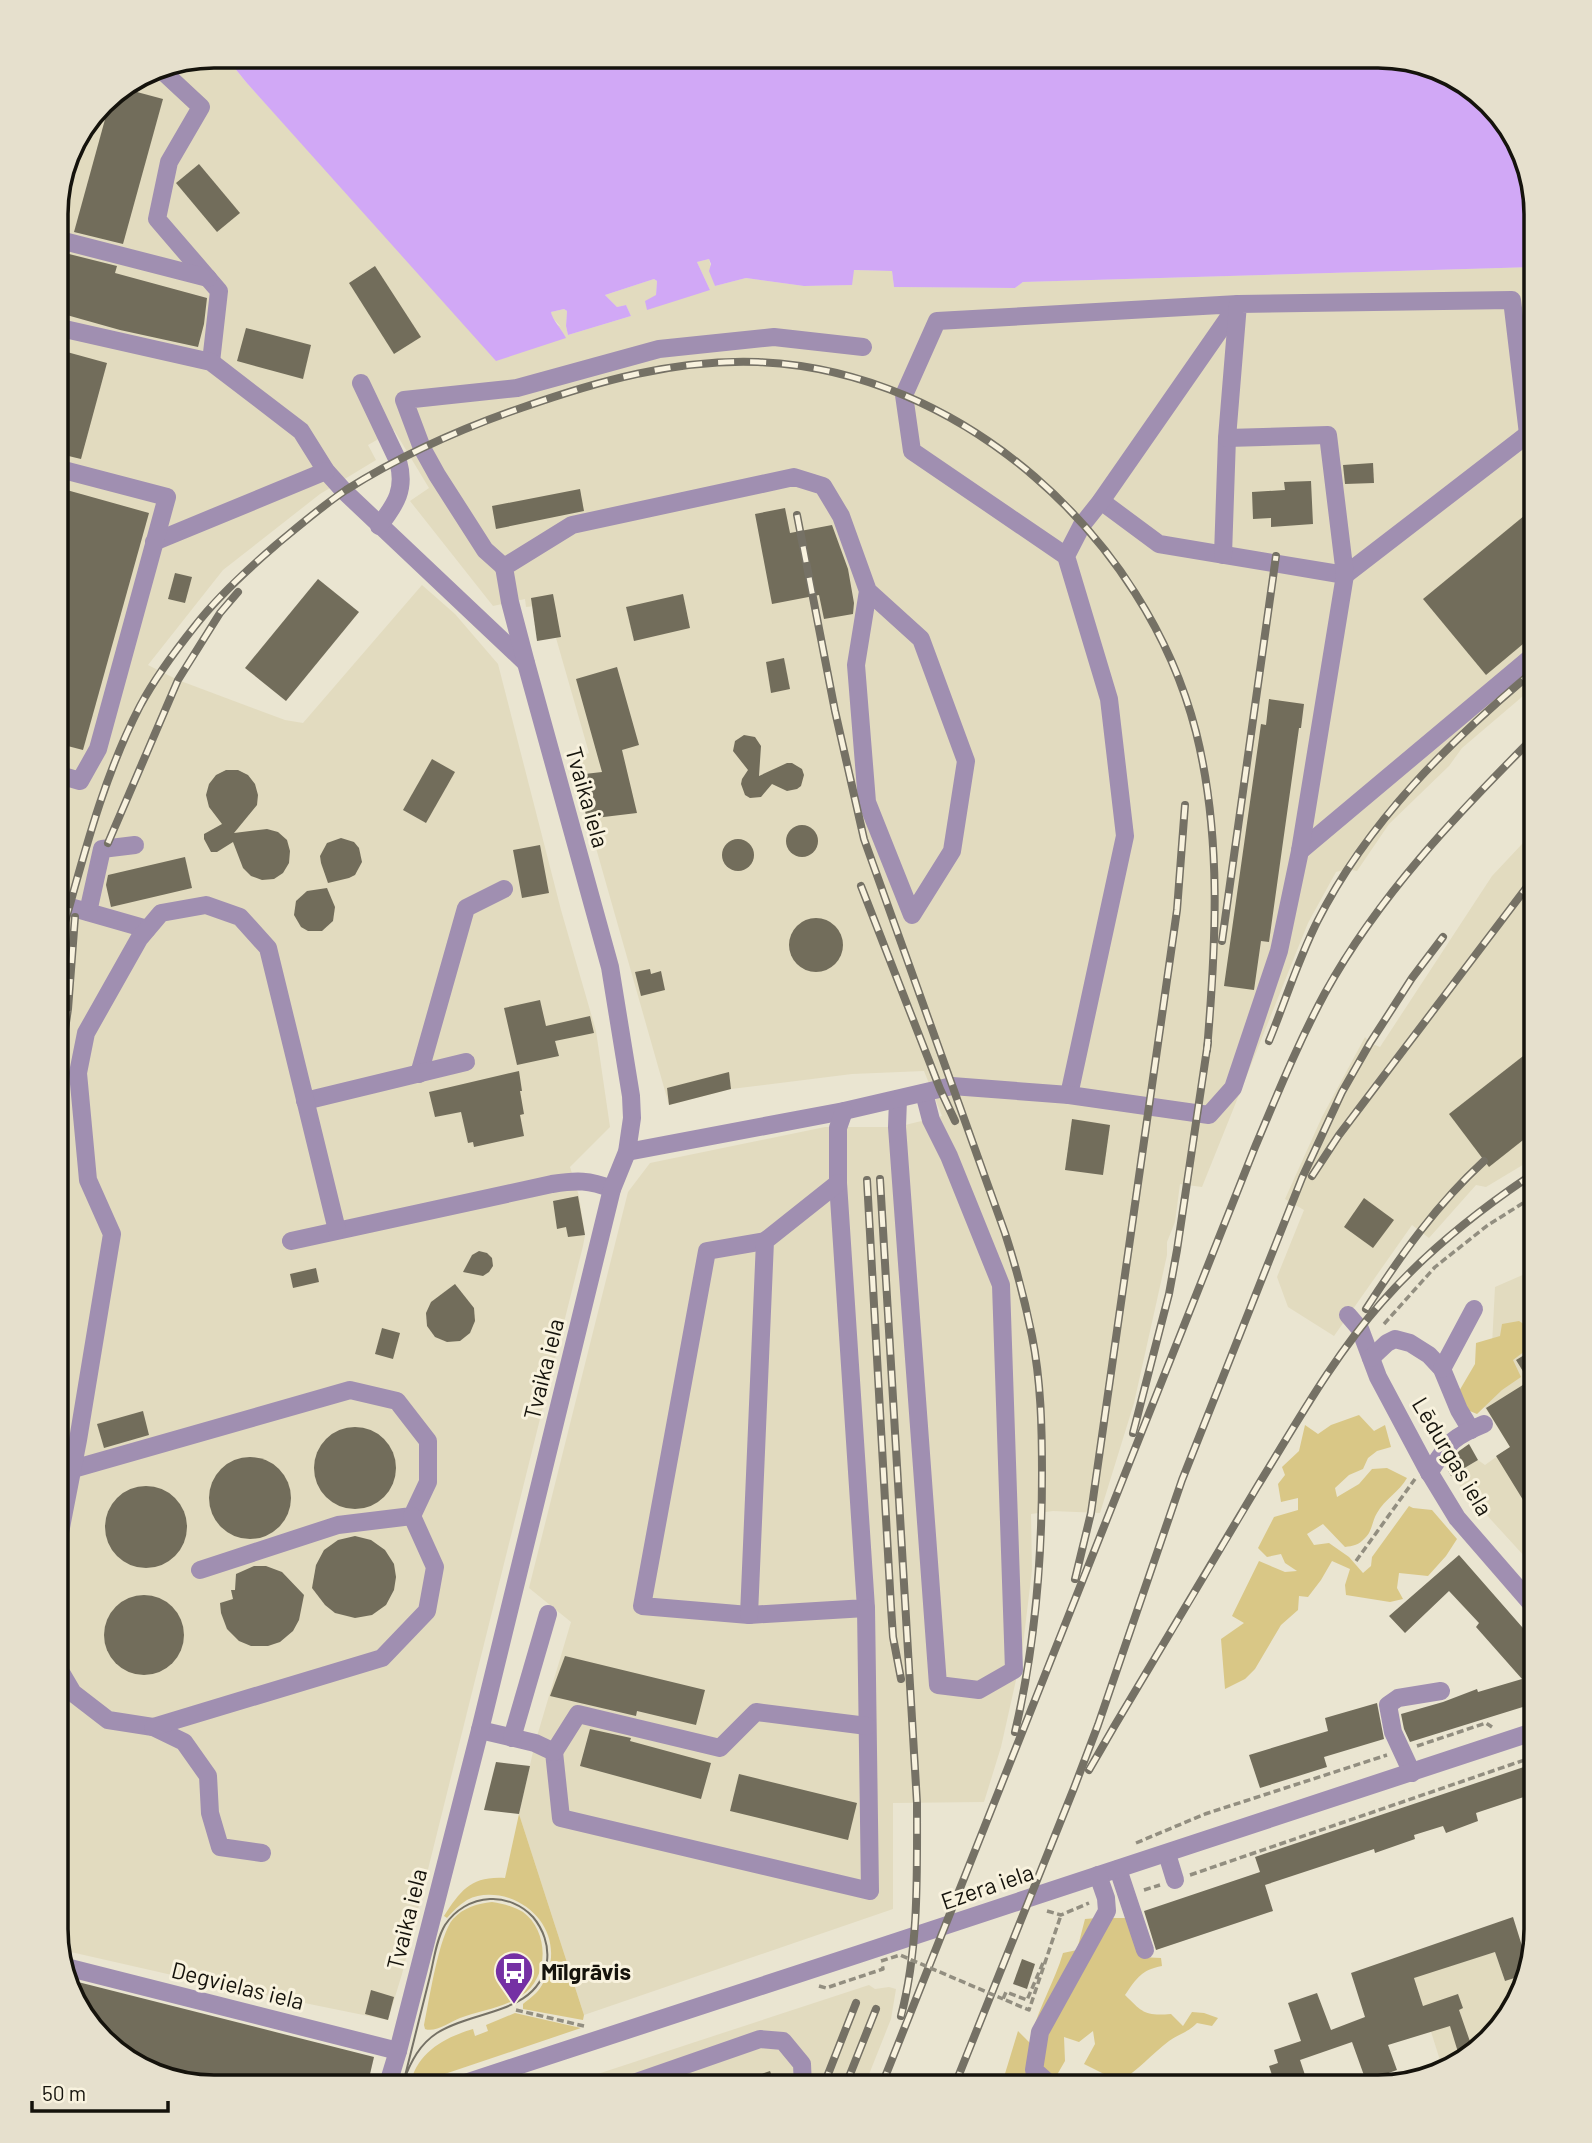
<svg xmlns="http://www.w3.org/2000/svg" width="1592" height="2143" viewBox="0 0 1592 2143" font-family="Barlow,sans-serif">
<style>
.built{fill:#e2dbbf}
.green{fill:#d9c786}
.water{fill:#d1a8f6}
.building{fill:#726d5b}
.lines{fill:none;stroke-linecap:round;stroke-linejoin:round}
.path{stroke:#928e80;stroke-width:3.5;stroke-dasharray:7 3.5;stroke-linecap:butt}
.minor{stroke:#a08fb1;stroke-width:18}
.tram{stroke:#757165;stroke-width:2}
.rail-casing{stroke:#757165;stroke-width:8}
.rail{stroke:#f8f2de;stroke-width:5;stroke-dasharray:16;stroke-linecap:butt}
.path-bridge{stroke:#928e80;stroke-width:3.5;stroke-dasharray:7 3.5;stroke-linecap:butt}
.labels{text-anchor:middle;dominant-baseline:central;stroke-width:6;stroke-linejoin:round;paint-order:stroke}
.street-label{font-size:23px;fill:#15130c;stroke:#f8f2de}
.poi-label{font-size:23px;font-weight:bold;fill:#15130c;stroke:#f8f2de;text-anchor:start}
.rim{fill:none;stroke:#15130c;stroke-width:3.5}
</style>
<rect width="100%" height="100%" fill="#eae5d1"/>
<g class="built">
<path d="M214 56H225L246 82 362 210 561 327 552 317 551 312 564 309 567 311 566 326 568 335 631 316 626 305 617 307 605 295 654 279 657 281 656 296 710 290 697 262 709 259 715 286 746 278 804 286 851 285 853 270 892 271 894 287 1015 288 1023 282 1533 267V286H1536V685L1462 748 1449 766 1389 824 1357 871 1348 869 1336 872 1308 923 1202 1187 1180 1184 1175 1222 1167 1242V1255L1134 1403 1100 1513 1053 1511 1031 1514 1032 1570 1022 1653 1001 1747 984 1802 893 1803V1909L584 2015 519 1814 535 1743 571 1622 529 1588 628 1192 650 1163 825 1127H897L942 1116 924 1071 852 1074 731 1089 669 1105 571 760 589 753 556 638 561 636 557 619 535 606 526 607 525 599 493 606 410 501 429 488 394 430 368 445 376 460 320 494 223 570 148 665 178 680 285 720 303 723 422 585 455 614 498 664 561 910 596 1031 610 1127 570 1167 579 1196 585 1235 583 1246 402 1974 388 2020 216 1985 62 1950 56 1929V203L72 144 109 95 154 68Z"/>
<path d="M1536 829V1157L1486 1187 1476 1185 1429 1238 1412 1225 1334 1336 1288 1307 1277 1277 1304 1210 1285 1199 1322 1117 1365 1037 1370 1043 1380 1047 1492 876Z"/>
<path d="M1536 1269V1569L1451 1476 1478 1460 1485 1465 1510 1447 1470 1384 1492 1345 1495 1287Z"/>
<path d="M1495 1952 1505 1981 1521 1976 1523 1980 1515 2008 1457 2066 1443 2070 1414 1977Z"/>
<path d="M869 1985 875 1989 889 1987 896 1989 891 2019 864 2087H558Z"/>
</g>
<g class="green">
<path d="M1519 1321 1533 1330V1345L1513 1360 1521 1377 1502 1390 1477 1414 1465 1409 1455 1398 1475 1364 1476 1343 1500 1336 1502 1324Z"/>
<path d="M1359 1415 1374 1431 1385 1425 1391 1447 1377 1451 1368 1458 1363 1469 1349 1475 1335 1488 1337 1497 1359 1484 1372 1469 1387 1468 1407 1478C1399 1492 1385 1499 1377 1513 1372 1521 1372 1532 1365 1538 1359 1545 1353 1546 1345 1547L1323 1524 1307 1534 1314 1545 1329 1543 1349 1557 1363 1573 1371 1566 1372 1557 1409 1506 1413 1508 1432 1510 1457 1539 1446 1556 1428 1576 1399 1573 1397 1588 1403 1599 1390 1602 1346 1595 1345 1585 1350 1569 1332 1561 1321 1580 1308 1597 1299 1596 1298 1610 1281 1625 1255 1669 1245 1679 1225 1689 1221 1639 1244 1623 1232 1616 1259 1561 1285 1572 1297 1571 1285 1563 1281 1554 1267 1557 1258 1548 1274 1517 1298 1510V1498L1281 1502 1278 1484 1285 1475 1282 1467 1299 1451 1305 1425 1318 1434 1331 1425Z"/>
<path d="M519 1814 584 2015 583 2020 523 2009V2004C530 1998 538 1993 542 1985 563 1950 546 1911 509 1898 496 1894 480 1893 467 1900 459 1905 453 1911 447 1918L444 1916C461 1890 471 1876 505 1878Z"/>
<path d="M492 1902C503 1904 513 1906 523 1912 550 1932 549 1978 521 1996 503 2008 479 2011 460 2018 450 2022 435 2033 425 2029L424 2025C429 2001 439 1935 453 1919 464 1907 477 1904 492 1902Z"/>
<path d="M1097 1918H1127L1141 1957 1161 1958 1162 1966C1141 1970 1137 1978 1125 1995 1143 2013 1145 2016 1171 2014L1183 2026 1192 2012 1204 2013 1218 2018 1212 2026 1197 2023C1187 2033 1179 2034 1169 2041 1152 2054 1138 2070 1120 2082L1084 2064 1095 2044 1093 2031 1079 2042 1064 2037 1065 2061 1050 2087H1020L1004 2077 1018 2031 1030 2043C1036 2011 1054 1984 1063 1953L1077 1950 1085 1919Z"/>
<path d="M515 2013 581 2028 415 2084 411 2081C419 2051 446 2037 473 2029L475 2036 488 2031 486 2025Z"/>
</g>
<path class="water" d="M225 56H1388L1457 77 1515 135 1536 214V286H1533V267L1023 282 1015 288 894 287 892 271 854 270 852 285 804 286 746 278 715 286 709 271 711 264 709 259 697 262 710 290 647 310 645 301 656 295 657 281 654 279 605 295 617 307 626 305 631 316 568 335 566 326 567 311 564 309 551 312C552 319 562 330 566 338L496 361 246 82Z"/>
<g class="building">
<path d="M122 88 163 99 123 244 74 232 112 94Z"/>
<path d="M199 164 240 213 217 232 176 183Z"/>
<path d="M69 254 117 266 115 273 207 298 204 324 198 347 120 330 56 312V302Z"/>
<path d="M375 266 421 337 394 354 349 283Z"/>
<path d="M246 328 311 345 303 379 237 361Z"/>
<path d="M56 349 107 363 81 459 56 453Z"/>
<path d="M1373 463 1374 483 1345 484 1343 465Z"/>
<path d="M1311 481 1313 524 1271 527V518L1253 519 1252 492 1285 490 1284 482Z"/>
<path d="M56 487 149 513 83 750 56 743Z"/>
<path d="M580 489 584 511 496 529 492 506Z"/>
<path d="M1536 506V633L1486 675 1423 599Z"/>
<path d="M785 508 790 533 832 525 848 569 854 603 853 614 824 619 819 595 772 604 755 514Z"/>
<path d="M175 573 192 577 185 603 168 599Z"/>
<path d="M318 579 359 612 286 701 245 668Z"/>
<path d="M553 594 561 637 537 641 531 598Z"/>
<path d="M683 594 690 628 634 641 626 607Z"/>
<path d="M784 658 790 689 771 693 766 662Z"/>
<path d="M617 667 639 745 622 750 637 813 587 819 576 775 602 772 576 679Z"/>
<path d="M1269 699 1304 704 1301 728H1299L1269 942 1261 941 1254 990 1224 986 1261 724 1266 725Z"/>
<path d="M744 735 755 737 761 746 759 776 787 763H792L802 769 804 775 801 786 797 789 787 791 772 784 761 797 750 798 745 795 741 784 742 779 748 770 733 751 735 741Z"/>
<path d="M432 759 455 772 426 823 403 810Z"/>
<path d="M226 770H238L248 775 255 784 258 795 257 805 234 833 267 829 278 832 287 840 290 851 289 863 283 873 274 879 262 880 251 876 243 868 233 842 217 852H211L204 839V834L222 824 209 807 206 795 209 784 216 775Z"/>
<circle cx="802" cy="841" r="16"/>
<path d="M341 838 354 842 359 848 362 862 355 875 349 878 328 883 321 863 320 856 327 843Z"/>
<circle cx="738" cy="855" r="16"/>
<path d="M540 845 549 893 522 898 513 850Z"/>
<path d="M185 857 192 888 111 907 106 885 108 875Z"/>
<path d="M327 888 335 907 333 921 322 931H308L301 927 294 915 296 901 307 891Z"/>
<circle cx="816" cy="945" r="27"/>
<path d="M650 969 651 974 661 971 665 990 641 996 635 972Z"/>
<path d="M540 1000 546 1026 590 1016 594 1033 555 1041 559 1056 517 1065 504 1008Z"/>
<path d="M1536 1046V1130L1489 1167 1449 1114Z"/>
<path d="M519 1071 522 1091H520L524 1114 520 1115 524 1136 474 1147 473 1142 468 1143 461 1112 435 1117 429 1092Z"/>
<path d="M729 1072 731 1089 669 1105 667 1088Z"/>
<path d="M1072 1119 1110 1125 1103 1175 1065 1170Z"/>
<path d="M578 1196 585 1235 568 1237 566 1227 557 1229 553 1201Z"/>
<path d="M1364 1198 1394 1220 1373 1248 1344 1227Z"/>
<path d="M479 1251 487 1253 492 1258 493 1266 489 1272 483 1276 463 1272 472 1255Z"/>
<path d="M316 1268 319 1282 293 1288 290 1274Z"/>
<path d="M455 1284 474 1308 475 1321 470 1333 460 1341 447 1342 435 1337 427 1326 426 1313 431 1302Z"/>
<path d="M382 1328 400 1333 393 1359 375 1354Z"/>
<path d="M1536 1348V1521L1496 1456 1510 1447 1486 1408 1529 1381 1516 1360Z"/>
<path d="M143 1411 149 1435 104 1448 97 1424Z"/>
<circle cx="355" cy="1468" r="41"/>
<path d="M1469 1444 1478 1460 1451 1476 1446 1467 1459 1451Z"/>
<circle cx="250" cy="1498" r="41"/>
<circle cx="146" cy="1527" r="41"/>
<path d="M355 1536 371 1540 385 1550 394 1564 396 1577 394 1590 386 1605 372 1615 355 1618 335 1613 325 1605 312 1588 316 1565 324 1550 338 1540Z"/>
<path d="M1459 1555 1536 1643V1703L1410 1742 1404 1729 1401 1714 1443 1702 1477 1689 1478 1692 1522 1679 1476 1627 1479 1623 1449 1591 1405 1633 1389 1616Z"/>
<path d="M254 1566H266L282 1572 304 1595 299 1620 293 1631 280 1642 268 1646H251L239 1641 227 1629 221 1613 220 1603 233 1599 231 1590H235L236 1574Z"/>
<circle cx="144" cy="1635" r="40"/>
<path d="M565 1656 705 1690 696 1725 637 1711 636 1716 550 1696Z"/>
<path d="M1377 1703 1384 1739 1324 1757 1327 1767 1260 1788 1249 1755 1328 1731 1325 1718Z"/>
<path d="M590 1729 631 1738 630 1741 711 1763 701 1799 580 1766Z"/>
<path d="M496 1762 530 1766 519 1814 484 1810Z"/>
<path d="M1536 1763V1793L1476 1813 1478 1821 1446 1833 1443 1826 1414 1835 1415 1839 1375 1853 1374 1849 1265 1885 1273 1911 1156 1950 1144 1911 1260 1872 1255 1857Z"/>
<path d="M739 1774 857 1803 848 1840 730 1811Z"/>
<path d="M1513 1917 1527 1962 1524 1975 1505 1981 1495 1952 1414 1978 1423 2006 1458 1994 1463 2008 1459 2010 1473 2050 1461 2062 1450 2026 1388 2045 1397 2070 1366 2081 1352 2042 1300 2060 1309 2087H1276L1269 2066 1278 2063 1274 2050 1301 2041 1288 2003 1317 1993 1331 2030 1365 2017 1351 1973Z"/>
<path d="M1022 1959 1035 1964 1027 1989 1013 1984Z"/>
<path d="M70 1980 374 2057 367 2087H204L135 2066 77 2008Z"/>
<path d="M371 1990 394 1997 388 2020 365 2014Z"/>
<path d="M770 2071 776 2087H731V2085Z"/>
</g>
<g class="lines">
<g class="path">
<path d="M1384 1324 1435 1267 1488 1225 1536 1195"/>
<path d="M1356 1561 1415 1479"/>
<path d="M1417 1746 1486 1723 1492 1727"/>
<path d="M1136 1843 1205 1814 1387 1755"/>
<path d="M1190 1875 1536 1756"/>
<path d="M1144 1890 1160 1885"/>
<path d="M1047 1911 1061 1915 1089 1903"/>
<path d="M1043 1963 1027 2000 1006 1992 1003 1999 1029 2010 1061 1915"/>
<path d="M819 1986 826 1988 883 1969 882 1964"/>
<path d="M516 2010 584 2026"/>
<path d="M415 2087 436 2080"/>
</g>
<g class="minor">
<path d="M158 67 201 107 169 162 157 219 219 291 211 362"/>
<path d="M56 239 208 278"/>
<path d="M56 327 211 362 301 431 326 471 344 491 526 663"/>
<path d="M361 383 398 461C406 489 396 504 379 526"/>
<path d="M1101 501 1159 544 1345 575 1528 434 1536 435"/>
<path d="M154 542 326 471"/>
<path d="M1223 555 1227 438"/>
<path d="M1066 556 912 451 904 395 937 321 1238 304 1101 501 1082 525 1066 556 1109 699 1125 836 1069 1095"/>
<path d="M504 567 485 550 437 475 422 448 404 400 517 388 659 349 774 337 863 347"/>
<path d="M56 774 80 781 98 749 167 497 56 468"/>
<path d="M1300 851 1536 653"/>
<path d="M56 903 147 929"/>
<path d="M88 912 102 849 135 845"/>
<path d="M419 1074 466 908 504 889"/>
<path d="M898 1099 897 1127 938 1685 979 1690 1014 1670 1001 1285 949 1156 931 1120 924 1093"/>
<path d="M305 1101 466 1062"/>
<path d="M627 1152 844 1111 952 1086 1069 1095 1209 1115 1233 1088 1279 951 1300 851 1345 575 1328 435 1227 438 1238 304 1512 300 1528 434"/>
<path d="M291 1241 552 1184C577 1180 589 1180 612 1189"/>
<path d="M765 1241 707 1251 642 1606 749 1615 866 1608 838 1183V1128L844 1111"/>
<path d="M1348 1315 1360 1329 1378 1377 1426 1467 1457 1518 1536 1609"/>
<path d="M1371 1358 1387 1343 1395 1339 1410 1343 1429 1355 1442 1369 1459 1410 1471 1430"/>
<path d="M1442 1369 1474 1309"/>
<path d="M73 1469 350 1390 397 1401 428 1441V1482L412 1516 338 1525 200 1570"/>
<path d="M1429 1473C1449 1443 1450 1438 1484 1424"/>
<path d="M56 1553 78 1440 112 1234 88 1180 78 1073 86 1033 139 939 161 913 206 905 240 917 268 948 337 1230"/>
<path d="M749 1615 765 1241 838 1183"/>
<path d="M56 1664 73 1693 108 1720 153 1727 184 1742 208 1776 210 1813 220 1847 262 1853"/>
<path d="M153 1727 382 1658 427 1611 435 1567 412 1516"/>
<path d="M480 1730 535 1743 554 1752 561 1818 870 1891 866 1608"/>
<path d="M512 1738 548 1614"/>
<path d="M554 1752 578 1714 720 1748 756 1712 867 1726"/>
<path d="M1412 1773 1393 1732 1388 1705 1398 1698 1441 1691"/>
<path d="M1167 1854 1175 1880"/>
<path d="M1118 1869 1145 1950"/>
<path d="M66 1967 398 2051"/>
<path d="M387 2087 398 2051 480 1730 612 1189 627 1152 632 1118 631 1096 610 967 526 663 510 602 504 567 572 525 794 477 823 486 841 516 868 591 856 665 867 802 912 915 952 851 966 761 921 639 868 591"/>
<path d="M453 2087C814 1968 1175 1852 1536 1731"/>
<path d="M622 2087 760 2039 783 2041 802 2064 803 2087"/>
<path d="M1053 2087 1034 2070 1040 2032 1107 1911 1106 1898 1098 1875"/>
</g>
<path class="tram" d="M403 2087 404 2080C413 2045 421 2011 430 1976 434 1960 436 1940 445 1925 455 1910 471 1900 490 1899 505 1898 522 1905 533 1917 543 1929 549 1945 547 1961 539 2015 474 2009 437 2033 420 2044 411 2061 404 2080"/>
<g class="rail-casing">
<g id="rail">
<path d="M797 515 835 711 864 839 1005 1233C1016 1267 1025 1301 1032 1336 1041 1381 1042 1428 1042 1474 1042 1561 1035 1647 1015 1732"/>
<path d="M108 843 178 680 220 613 238 592"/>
<path d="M861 886 940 1089 955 1121"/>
<path d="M1222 941 1276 556"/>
<path d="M56 954C80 871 100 783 140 706 155 678 175 651 195 626 218 596 248 569 277 544 299 526 322 506 346 490 400 456 460 429 521 408 598 381 676 359 758 362 962 370 1146 537 1196 732 1222 836 1216 944 1207 1050"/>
<path d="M1269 1041C1285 1002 1298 960 1317 922 1368 821 1450 741 1536 669"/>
<path d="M56 1090 68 1009 75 917"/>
<path d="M1312 1176 1339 1135 1536 875"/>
<path d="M880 1179 917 1803C917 1874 919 1947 901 2016"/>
<path d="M867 1180 891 1607 893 1637 901 1679"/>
<path d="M1366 1309C1401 1255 1437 1204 1484 1161"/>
<path d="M56 1419 62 1361 63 1307 58 1213 63 1094"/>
<path d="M1133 1433 1169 1294 1177 1250 1208 1042"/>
<path d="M1075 1579 1091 1513 1177 910 1185 805"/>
<path d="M1089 1770 1115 1725C1162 1646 1210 1567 1257 1487 1296 1424 1333 1357 1382 1302 1427 1251 1480 1209 1536 1172"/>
<path d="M823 2087 856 2003"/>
<path d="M845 2087 876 2009"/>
<path d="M881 2087 1255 1147C1277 1095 1298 1043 1325 993 1379 895 1457 814 1536 735"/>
<path d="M954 2087 1074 1788 1098 1725 1182 1480 1302 1178 1342 1092 1370 1043 1412 978 1443 937"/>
</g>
</g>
<use href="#rail" class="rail"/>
<path class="path-bridge" d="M881 1961 900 1955 1003 1999"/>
</g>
<defs>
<g id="bus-pin" transform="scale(2.0125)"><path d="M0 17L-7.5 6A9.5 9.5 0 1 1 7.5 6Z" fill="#7530a4" stroke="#f8f2de"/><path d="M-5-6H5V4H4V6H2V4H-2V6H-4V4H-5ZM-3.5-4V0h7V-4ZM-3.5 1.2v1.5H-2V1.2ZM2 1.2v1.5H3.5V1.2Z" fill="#fff"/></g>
</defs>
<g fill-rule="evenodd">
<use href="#bus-pin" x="514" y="1971"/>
</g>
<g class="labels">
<g class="street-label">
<text transform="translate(588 797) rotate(74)">Tvaika iela</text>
<text transform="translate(543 1369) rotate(-76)">Tvaika iela</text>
<text transform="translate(1453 1456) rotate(59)">Lēdurgas iela</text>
<text transform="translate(987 1886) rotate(-19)">Ezera iela</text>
<text transform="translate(406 1919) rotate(-76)">Tvaika iela</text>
<text transform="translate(238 1985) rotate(14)">Degvielas iela</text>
</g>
<g class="poi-label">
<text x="541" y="1971">Mīlgrāvis</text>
</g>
</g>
<path d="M0 0H1592V2143H0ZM214 68H1378A146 146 0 0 1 1524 214V1929A146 146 0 0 1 1378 2075H214A146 146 0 0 1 68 1929V214A146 146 0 0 1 214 68Z" fill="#e6e0cd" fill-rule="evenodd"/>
<path class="rim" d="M214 68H1378A146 146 0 0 1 1524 214V1929A146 146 0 0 1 1378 2075H214A146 146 0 0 1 68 1929V214A146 146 0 0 1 214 68Z"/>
<path d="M32 2101v10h136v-10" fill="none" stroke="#15130c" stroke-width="3.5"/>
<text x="42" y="2101" font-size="21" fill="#15130c" stroke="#f8f2de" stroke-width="5" paint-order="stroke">50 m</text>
</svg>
